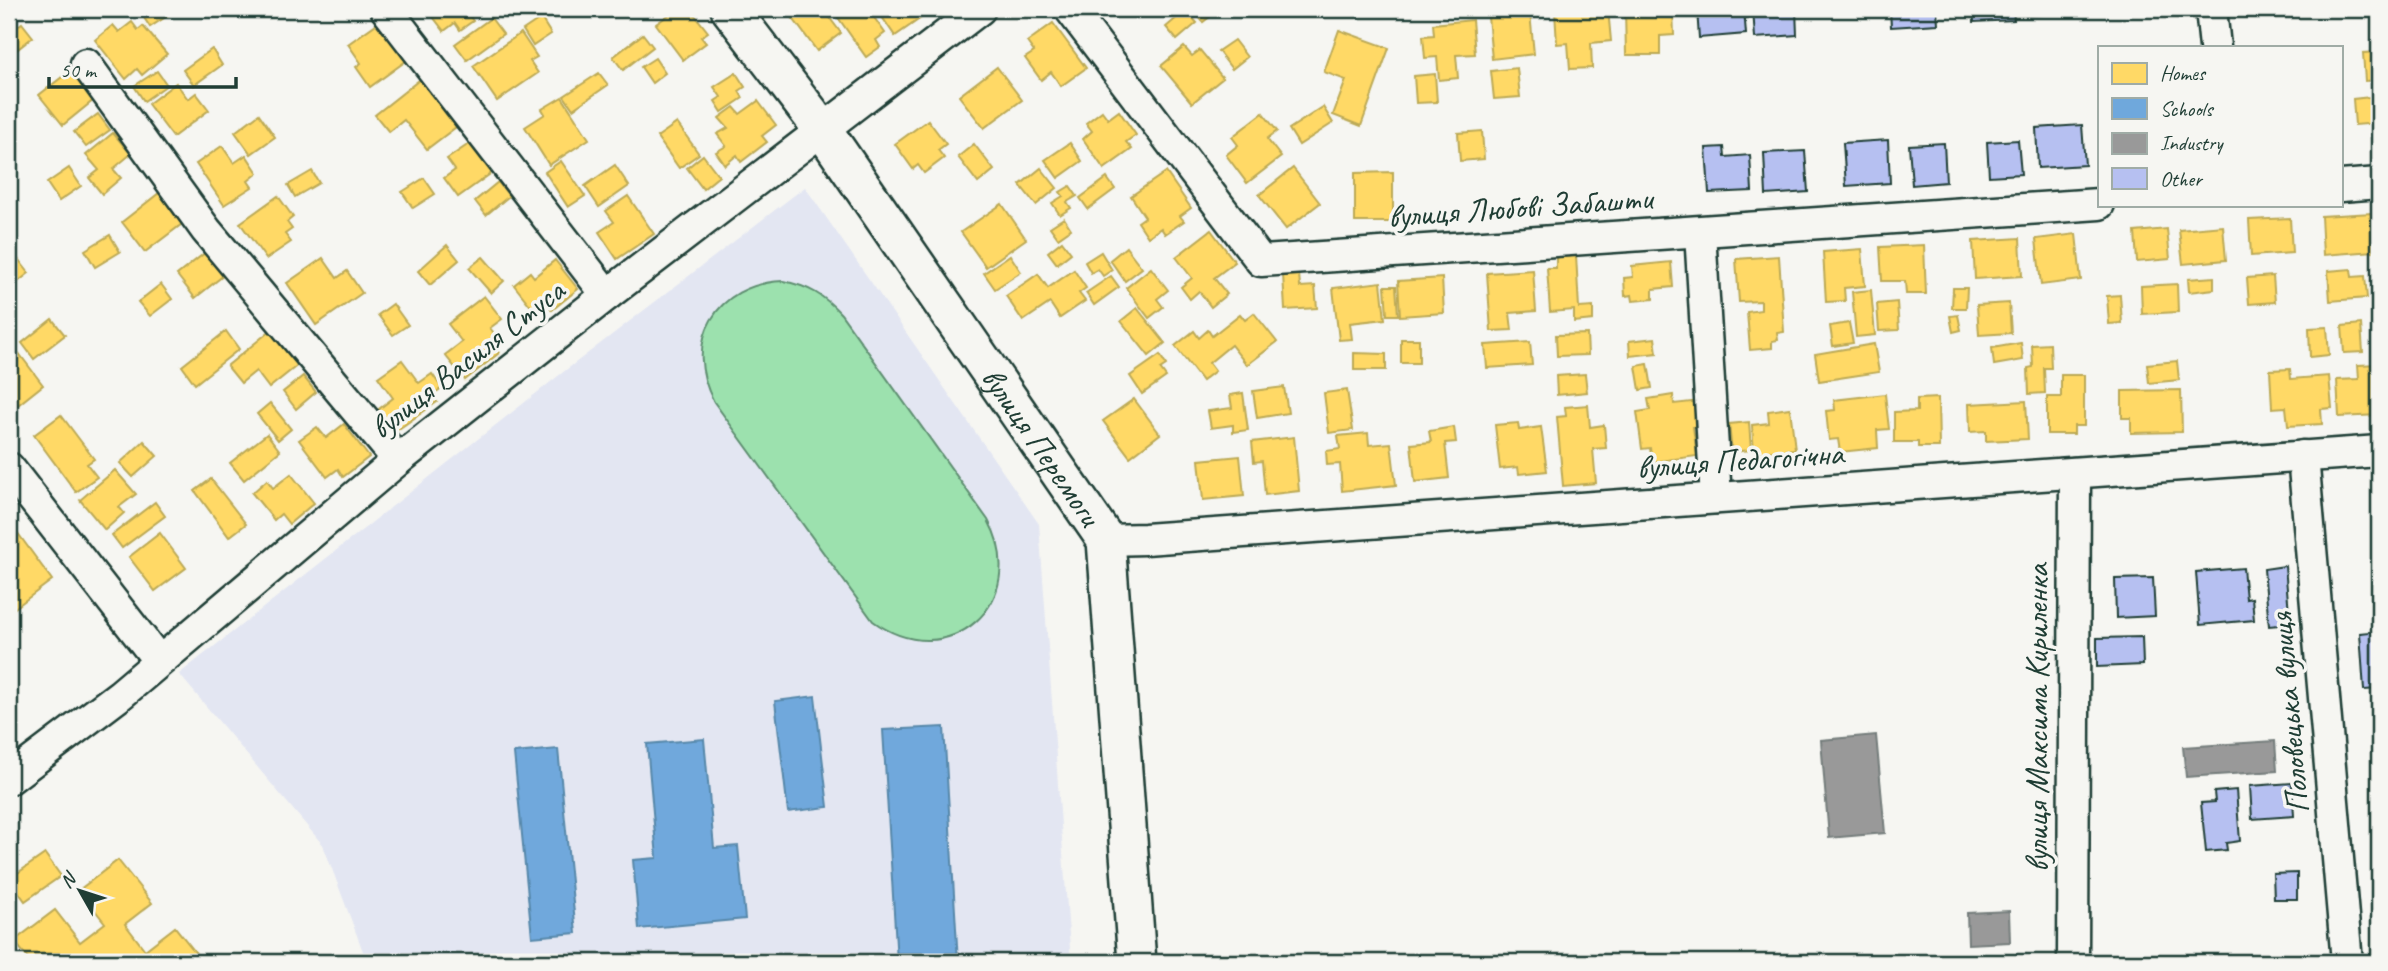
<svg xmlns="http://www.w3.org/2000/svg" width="2388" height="971" viewBox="0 0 2388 971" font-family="Caveat,sans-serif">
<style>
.built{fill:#e3e6f2}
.garden{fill:#9ce1ae;stroke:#5e8f71;stroke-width:2}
.homes{fill:#ffd966;stroke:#bcaa57;stroke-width:2}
.schools{fill:#6fa8dc;stroke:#5788aa;stroke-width:2}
.industry{fill:#999;stroke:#747d7b;stroke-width:2}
.building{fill:#b6c0f1;stroke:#1f3d34;stroke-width:2}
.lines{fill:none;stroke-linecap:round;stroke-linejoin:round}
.minor-casing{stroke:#1f3d34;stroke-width:35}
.tertiary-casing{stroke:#1f3d34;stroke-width:42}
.minor{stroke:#f6f6f2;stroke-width:30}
.tertiary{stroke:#f6f6f2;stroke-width:37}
.labels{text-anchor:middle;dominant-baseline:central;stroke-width:7;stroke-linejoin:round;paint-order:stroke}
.street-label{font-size:33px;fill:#1f3d34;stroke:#f6f6f2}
</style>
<rect width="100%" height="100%" fill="#f6f6f2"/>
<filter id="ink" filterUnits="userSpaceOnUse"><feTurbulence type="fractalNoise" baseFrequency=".0143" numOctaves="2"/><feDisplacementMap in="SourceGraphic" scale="14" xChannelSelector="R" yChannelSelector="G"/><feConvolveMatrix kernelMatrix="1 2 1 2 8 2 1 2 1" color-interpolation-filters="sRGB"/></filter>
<g filter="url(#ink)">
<path class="built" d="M805 187 1039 524 1071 962H367L323 845 179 674 562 373Z"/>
<path class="garden" d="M783 281C808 286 824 295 841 314L988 520C1033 602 948 676 873 621L714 402C682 342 715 284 783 281Z"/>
<g class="homes">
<path d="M142 9H178L150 27 139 10Z"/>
<path d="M427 9H477L469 15 473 21 460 30 455 23 444 31Z"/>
<path d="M677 9H690L708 32 701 37 706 43 683 60 656 24Z"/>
<path d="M786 9H823L841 33 817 51Z"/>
<path d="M832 9H868L885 33 876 40 880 47 866 57Z"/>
<path d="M888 9H934L895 36 880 14Z"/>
<path d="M1193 9H1220L1203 22Z"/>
<path d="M1608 9 1611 41 1591 43 1592 68 1570 69 1568 43 1557 44 1555 12Z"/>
<path d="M1625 9H1673L1674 35 1660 36V55H1626Z"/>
<path d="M1186 10 1197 23 1177 40 1166 27Z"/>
<path d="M1530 13 1534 54 1492 59 1488 17Z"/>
<path d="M491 18 503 34 467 60 455 44Z"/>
<path d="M541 18 551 34 533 46 523 30Z"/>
<path d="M1472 20 1475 54 1456 55 1458 78 1439 80 1437 57 1425 58 1423 36 1434 35 1433 24Z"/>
<path d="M132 22 138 30 143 26 167 54 142 75 137 69 126 79 95 40 113 25 119 32Z"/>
<path d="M379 22 406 61 370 87 356 67 361 63 348 44Z"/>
<path d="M22 23 33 37 14 52 9 45V33Z"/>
<path d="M1053 23 1086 68 1061 86 1051 72 1041 80 1025 58 1034 52 1027 42Z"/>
<path d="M1339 30 1389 48 1361 126 1333 115 1346 80 1324 72Z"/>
<path d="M521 33 537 57 530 61 538 73 497 101 473 66Z"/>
<path d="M643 34 653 47 623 70 613 57Z"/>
<path d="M1234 40 1247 57 1232 69 1218 51Z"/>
<path d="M1184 47 1192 56 1200 50 1223 78 1192 103 1161 66Z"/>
<path d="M212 49 222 65 194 85 183 70Z"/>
<path d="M2379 52V80L2365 81 2363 53Z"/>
<path d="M655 58 665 73 652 83 641 67Z"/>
<path d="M997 67 1022 100 984 128 959 96Z"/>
<path d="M1517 68 1520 97 1494 99 1491 71Z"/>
<path d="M71 70 95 99 63 125 39 95Z"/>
<path d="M157 71 167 85 144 101 134 86Z"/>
<path d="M599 73 608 85 573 109 564 96Z"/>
<path d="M736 73 745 87 739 91 743 98 722 112 715 101 721 97 714 87Z"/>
<path d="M1435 74 1437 102 1416 103 1414 76Z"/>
<path d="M423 77 460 124 427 149 404 120 389 132 375 115Z"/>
<path d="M176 83 188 99 196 93 209 110 173 137 148 104Z"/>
<path d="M2379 96V123L2355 125 2353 99Z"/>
<path d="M562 97 589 139 549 165 525 127 545 114 542 109Z"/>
<path d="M758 101 776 125 762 136 767 142 741 162 737 155 725 165 716 152 726 146 717 134 728 128 719 118 734 107 740 114Z"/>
<path d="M1323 107 1333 123 1299 145 1289 129Z"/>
<path d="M1102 111 1108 119 1119 111 1136 135 1126 142 1132 149 1104 169 1083 139 1092 131 1086 123Z"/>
<path d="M1263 113 1277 131 1267 139 1281 157 1247 183 1226 155 1238 145 1232 137Z"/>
<path d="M98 114 110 130 86 147 74 132Z"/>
<path d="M259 114 275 137 251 154 235 132Z"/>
<path d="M928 120 946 144 938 150 944 158 924 173 918 165 913 169 895 144Z"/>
<path d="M677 123 699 154 679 168 657 137Z"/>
<path d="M1482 131 1484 159 1460 161 1458 133Z"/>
<path d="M113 133 131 154 113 169 121 178 102 194 89 178 99 170 86 155Z"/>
<path d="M472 142 493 172 458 197 444 178 455 170 447 159Z"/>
<path d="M1070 143 1082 161 1058 178 1045 160Z"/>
<path d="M974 144 994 170 978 183 958 157Z"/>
<path d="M222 146 234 163 246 155 258 173 248 181 252 187 224 205 196 164Z"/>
<path d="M703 155 719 176 703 189 687 168Z"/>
<path d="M561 161 585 196 568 207 545 172Z"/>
<path d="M615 165 629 186 599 207 585 186Z"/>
<path d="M69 168 81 186 59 201 47 183Z"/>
<path d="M1041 168 1057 188 1036 205 1020 185Z"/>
<path d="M1293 168 1320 203 1286 229 1259 195Z"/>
<path d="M312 171 319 183 295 197 288 185Z"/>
<path d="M1166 172 1191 208 1180 216 1184 221 1165 234 1161 228 1148 237 1138 222 1145 217 1131 196Z"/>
<path d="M1393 172V222H1355V173Z"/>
<path d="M424 178 435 194 413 208 402 192Z"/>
<path d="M1107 178 1115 189 1088 209 1080 198Z"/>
<path d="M498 182 509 196 486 215 475 201Z"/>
<path d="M1070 186 1077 196 1067 202 1071 208 1060 215 1052 203 1063 196 1060 192Z"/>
<path d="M159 193 182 224 145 252 122 222Z"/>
<path d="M278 196 293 217 287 222 292 229 285 234 291 242 266 259 240 223Z"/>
<path d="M628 196 654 234 617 259 599 232 614 222 606 211Z"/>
<path d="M1002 204 1026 239 986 267 961 232Z"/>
<path d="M2372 213 2374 251 2323 255 2321 216Z"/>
<path d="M1064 218 1071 229 1058 238 1050 227Z"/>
<path d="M2290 218 2292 253 2251 256 2249 220Z"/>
<path d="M2223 226 2226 260 2183 264 2179 230Z"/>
<path d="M2167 229 2170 259 2137 262 2135 232Z"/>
<path d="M1211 230 1235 262 1214 278 1227 294 1211 307 1199 291 1190 299 1181 287 1192 278 1176 257Z"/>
<path d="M2076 234 2081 280 2041 285 2036 239Z"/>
<path d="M110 235 120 252 95 267 85 250Z"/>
<path d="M2020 238 2022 276 1975 279 1973 241Z"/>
<path d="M1062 241 1071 253 1057 264 1048 252Z"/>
<path d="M447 245 459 260 430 285 418 271Z"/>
<path d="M1924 245 1926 294H1906L1905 281H1882L1880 247Z"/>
<path d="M1126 247 1142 268 1125 281 1110 260Z"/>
<path d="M1862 249 1865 286 1844 288 1845 301 1826 302 1823 252Z"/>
<path d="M206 252 224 275 195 298 177 275Z"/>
<path d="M1101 252 1112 270 1103 276 1098 269 1091 273 1085 262Z"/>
<path d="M15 255 29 273 9 289V260Z"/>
<path d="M1010 255 1021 272 995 289 984 273Z"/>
<path d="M1576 255 1579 308 1593 307V320L1574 322V310L1550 312 1547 268H1556V257Z"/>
<path d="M1779 256 1784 332 1777 333 1778 340 1772 341V348L1750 350 1747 312 1761 310V301L1739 302 1736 259Z"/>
<path d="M483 257 504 281 491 293 469 268Z"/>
<path d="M323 258 337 278 347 271 362 293 316 325 287 283Z"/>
<path d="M555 260 578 289 552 310 544 300 533 309 514 285 530 272 534 277Z"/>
<path d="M1671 262 1673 287 1653 289V299L1633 301 1632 295 1625 296 1624 278 1633 277 1632 266Z"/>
<path d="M1151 268 1168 290 1157 299 1163 307 1149 318 1126 288Z"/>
<path d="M2351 269 2352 277 2365 276 2367 298 2330 301 2328 271Z"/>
<path d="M1074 270 1086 288 1079 293 1085 301 1060 318 1050 303 1023 321 1006 296 1038 274 1048 288Z"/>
<path d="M1533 270 1536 311 1510 313 1512 330 1491 331 1487 273Z"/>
<path d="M1299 273 1300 287 1315 286 1317 308 1285 310 1283 274Z"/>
<path d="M1111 276 1119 287 1094 305 1086 293Z"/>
<path d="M2273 276 2275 302 2249 304 2247 278Z"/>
<path d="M2214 277V289L2189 292 2188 279Z"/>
<path d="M1442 278 1444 313 1400 316 1398 281Z"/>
<path d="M1381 282 1385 319 1350 323 1352 339 1339 340 1333 288Z"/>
<path d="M161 284 172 299 150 316 138 302Z"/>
<path d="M2177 284 2178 312 2142 314 2141 286Z"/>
<path d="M1385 286H1396L1398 315H1387Z"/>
<path d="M1953 288H1967L1966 308H1952Z"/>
<path d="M1871 290 1875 335 1856 337 1852 292Z"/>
<path d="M2120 295 2122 323 2109 324 2107 296Z"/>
<path d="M484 296 502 319 490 328 501 342 494 347 499 353 465 380 445 355 462 342 448 324Z"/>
<path d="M1897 302 1899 330 1879 331 1877 304Z"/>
<path d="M2009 303 2011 333 1979 335 1977 305Z"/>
<path d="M393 304 408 325 393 335 378 315Z"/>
<path d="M1137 308 1165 343 1149 356 1121 321Z"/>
<path d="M1254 313 1277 342 1247 365 1231 345 1209 363 1215 371 1202 381 1175 346 1194 331 1199 338 1208 330 1212 336 1240 314 1245 320Z"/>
<path d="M1958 315 1961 330 1953 332 1950 316Z"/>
<path d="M52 319 65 335 34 359 22 343Z"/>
<path d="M1849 323 1853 343 1833 346 1830 326Z"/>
<path d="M2361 324 2363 352 2344 353 2342 326Z"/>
<path d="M2327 327 2329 355 2310 357 2309 328Z"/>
<path d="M271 330 299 364 269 388 256 371 241 383 227 366Z"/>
<path d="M226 331 239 349 195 384 182 366Z"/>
<path d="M1587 334 1588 355 1557 356 1556 335Z"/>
<path d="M1655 338 1657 353 1630 356 1629 341Z"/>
<rect x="1401" y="339" width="18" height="24"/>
<path d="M1530 342 1532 365 1487 368 1485 345Z"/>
<path d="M2021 343 2023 360 1994 365 1992 348Z"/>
<path d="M1874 344 1879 372 1819 381 1815 354Z"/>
<path d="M2050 344 2051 368H2044L2045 393 2029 394 2028 368 2033 367 2032 345Z"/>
<path d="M18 352 43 385 14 408 9 402V359Z"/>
<path d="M1354 353 1386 354V370H1354Z"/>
<path d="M1160 355 1166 365 1160 369 1166 377 1142 394 1130 376Z"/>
<path d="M402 360 419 383 432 374 442 388 432 395 437 402 396 431 379 409 393 398 378 377Z"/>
<path d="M2177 361 2179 380 2149 383 2147 364Z"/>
<path d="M1648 364 1652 388 1640 390 1636 366Z"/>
<path d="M2379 364V415L2339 417 2337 380 2359 379 2358 365Z"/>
<path d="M2290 369 2291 379 2329 376 2332 408 2321 409 2322 424 2288 426 2286 407 2272 408 2270 370Z"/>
<path d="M1585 374 1587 392 1557 395 1556 376Z"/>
<path d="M2061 375H2084V426H2074V434H2047V397H2061Z"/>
<path d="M303 376 316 392 296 409 283 392Z"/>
<path d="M1284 387 1288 413 1257 418 1253 391Z"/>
<path d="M1347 390 1353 430 1329 433 1324 393Z"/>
<path d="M2181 390 2182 432 2131 433V418H2122V391Z"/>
<path d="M1243 393 1248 430 1233 432V425L1211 428 1208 411 1232 408 1230 395Z"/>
<path d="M1885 394 1889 429 1877 430 1878 448 1840 452 1838 439 1829 440 1826 411 1835 410 1834 400Z"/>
<path d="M1673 395 1674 404 1700 401 1703 426 1693 427 1697 456 1652 462 1650 448 1642 449 1637 412 1650 410 1648 399Z"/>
<path d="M1938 398 1939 447H1918V442H1894V412L1917 411V399Z"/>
<path d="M1134 399 1160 434 1130 457 1103 421Z"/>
<path d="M2026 401 2028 439 1986 441V431L1970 432 1969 404Z"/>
<path d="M270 403 291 429 278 440 257 414Z"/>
<path d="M1588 405 1590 427 1604 425 1606 448 1593 449 1596 483 1563 486 1557 417 1566 416 1565 407Z"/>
<path d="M1790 408 1795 449 1754 453 1752 425 1769 423 1768 411Z"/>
<path d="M61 415 94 459 87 464 97 477 76 492 34 435Z"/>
<path d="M1749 422 1751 450 1732 452 1729 424Z"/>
<path d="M1518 423 1519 430 1541 427 1547 471 1519 474 1518 467 1500 469 1495 425Z"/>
<path d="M344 424 369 457 343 477 338 469 327 477 299 440 317 427 326 438Z"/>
<path d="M1454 427 1456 442 1445 443 1449 478 1415 482 1411 444 1431 442 1429 431Z"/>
<path d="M1368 433 1369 445 1391 443 1396 485 1342 491 1340 464 1327 465 1326 451 1340 449 1338 436Z"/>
<path d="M267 434 280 451 244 480 230 463Z"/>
<path d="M1294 437 1299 491 1265 495 1262 461 1254 462 1252 442Z"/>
<path d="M144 441 157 456 133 477 120 463Z"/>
<path d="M1240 456 1244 496 1203 500 1199 460Z"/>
<path d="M115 470 136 494 119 507 124 513 105 530 80 500Z"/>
<path d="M291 474 314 503 289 524 281 514 274 520 252 493 267 480 273 488Z"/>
<path d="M211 479 246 524 229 537 195 491Z"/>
<path d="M155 502 165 516 122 548 112 535Z"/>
<path d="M9 521 52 580 11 611 9 609Z"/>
<path d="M160 533 186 568 155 591 129 557Z"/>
<path d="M45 854 61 876 25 901 9 879Z"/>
<path d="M118 860 152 903 125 924 145 950 175 927 203 962H85L78 954 68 962H31L14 941 55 910 80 942 105 923 79 890Z"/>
</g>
<g class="schools">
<path d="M815 696 828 807 788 812 775 701Z"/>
<path d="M944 727 958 962H897L883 730Z"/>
<path d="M704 739 714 848 738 846 745 919 639 929 633 860 657 858 647 744Z"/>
<path d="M558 749 576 933 532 937 514 753Z"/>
</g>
<g class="industry">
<path d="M1876 735 1885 833 1829 838 1821 740Z"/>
<path d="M2275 741 2277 771 2186 777 2183 747Z"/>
<path d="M2009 911 2010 942 1968 944 1967 913Z"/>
</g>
<g class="building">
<path d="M1697 9H1744L1746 34 1699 38Z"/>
<path d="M1753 9H1796L1797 35 1755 38Z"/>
<path d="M1890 9H1937L1938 24 1891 27Z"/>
<path d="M1973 9H2013L2014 20 1974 22Z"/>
<path d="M2025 9H2064V13L2026 15Z"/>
<path d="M2082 125 2085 165 2038 168 2036 128Z"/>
<path d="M1888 140 1890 183 1846 186 1843 143Z"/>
<path d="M2018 140 2021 174 1989 176 1987 142Z"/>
<path d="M1944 143 1946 182 1912 185 1909 145Z"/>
<path d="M1724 147 1725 157 1750 155 1752 191 1709 193 1706 148Z"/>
<path d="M1805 151 1808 192 1766 195 1764 153Z"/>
<path d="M2285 566 2290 624 2269 626 2264 569Z"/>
<path d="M2243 568 2246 599 2252 598 2254 620 2200 625 2196 572Z"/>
<path d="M2153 578 2155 616 2116 618 2115 579Z"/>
<path d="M2379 631V689L2364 690 2360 633Z"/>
<path d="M2142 637 2143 665 2097 667V638Z"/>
<path d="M2292 783 2294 816 2252 819 2250 786Z"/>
<path d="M2236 790 2240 841 2226 843 2227 850 2206 852 2201 803 2215 802 2214 792Z"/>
<path d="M2297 873V899H2274L2273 874Z"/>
<path d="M2304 956V962H2252V959Z"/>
</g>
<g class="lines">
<g class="minor-casing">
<g id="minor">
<path d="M386 9 607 295"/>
<path d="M1070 9 1261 261 2099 204"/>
<path d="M2211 9 2215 47"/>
<path d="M86 64 206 230 398 460"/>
<path d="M2341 186 2379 183"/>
<path d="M1700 232 1716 498"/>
<path d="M2303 456 2347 962"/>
<path d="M9 468 159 661"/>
<path d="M1106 540 1145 539 2379 451"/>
<path d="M9 779 120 695 398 460 607 295 980 9"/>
<path d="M2073 962 2075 473"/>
</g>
</g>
<g class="tertiary-casing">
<g id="tertiary">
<path id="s1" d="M730 9 823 130 1106 540 1137 962"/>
</g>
</g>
<use href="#minor" class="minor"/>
<use href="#tertiary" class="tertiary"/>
</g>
</g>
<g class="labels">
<g class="street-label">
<text transform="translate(1520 207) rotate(-4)">вулиця Любові Забашти</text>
<text transform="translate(467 359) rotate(-38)">вулиця Василя Стуса</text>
<text stroke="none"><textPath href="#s1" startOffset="537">вулиця Перемоги</textPath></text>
<text transform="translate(1740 460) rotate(-4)">вулиця Педагогічна</text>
<text transform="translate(2289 713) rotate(-95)">Половецька вулиця</text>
<text transform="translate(2037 718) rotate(-90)">вулиця Максима Кириленка</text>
</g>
</g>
<rect width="2388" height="971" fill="none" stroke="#f6f6f2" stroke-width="35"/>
<rect x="18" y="18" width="2353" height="936" fill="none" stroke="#1f3d34" stroke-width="2.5" filter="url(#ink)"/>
<rect x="2098" y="46" width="245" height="161" fill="#f6f6f2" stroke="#a0aca6" stroke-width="2"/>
<rect x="2112" y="63" width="35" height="21" fill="#ffd966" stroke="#a0aca6" stroke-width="2"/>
<text x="2160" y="80" font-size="21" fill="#1f3d34">Homes</text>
<rect x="2112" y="98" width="35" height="21" fill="#6fa8dc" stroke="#a0aca6" stroke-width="2"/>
<text x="2160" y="116" font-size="21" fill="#1f3d34">Schools</text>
<rect x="2112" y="133" width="35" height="21" fill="#999999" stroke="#a0aca6" stroke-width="2"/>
<text x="2160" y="150" font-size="21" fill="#1f3d34">Industry</text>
<rect x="2112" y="168" width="35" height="21" fill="#b6c0f1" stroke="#a0aca6" stroke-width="2"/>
<text x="2160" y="186" font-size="21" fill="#1f3d34">Other</text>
<g transform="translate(80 891) rotate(309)" stroke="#f6f6f2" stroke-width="5" paint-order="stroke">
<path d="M0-5L12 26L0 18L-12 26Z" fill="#1f3d34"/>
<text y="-10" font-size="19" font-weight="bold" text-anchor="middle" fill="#1f3d34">N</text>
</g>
<path d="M49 77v10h187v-10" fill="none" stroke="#1f3d34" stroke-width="3.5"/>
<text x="60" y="77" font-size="21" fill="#1f3d34" stroke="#f6f6f2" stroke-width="5" paint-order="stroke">50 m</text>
</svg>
